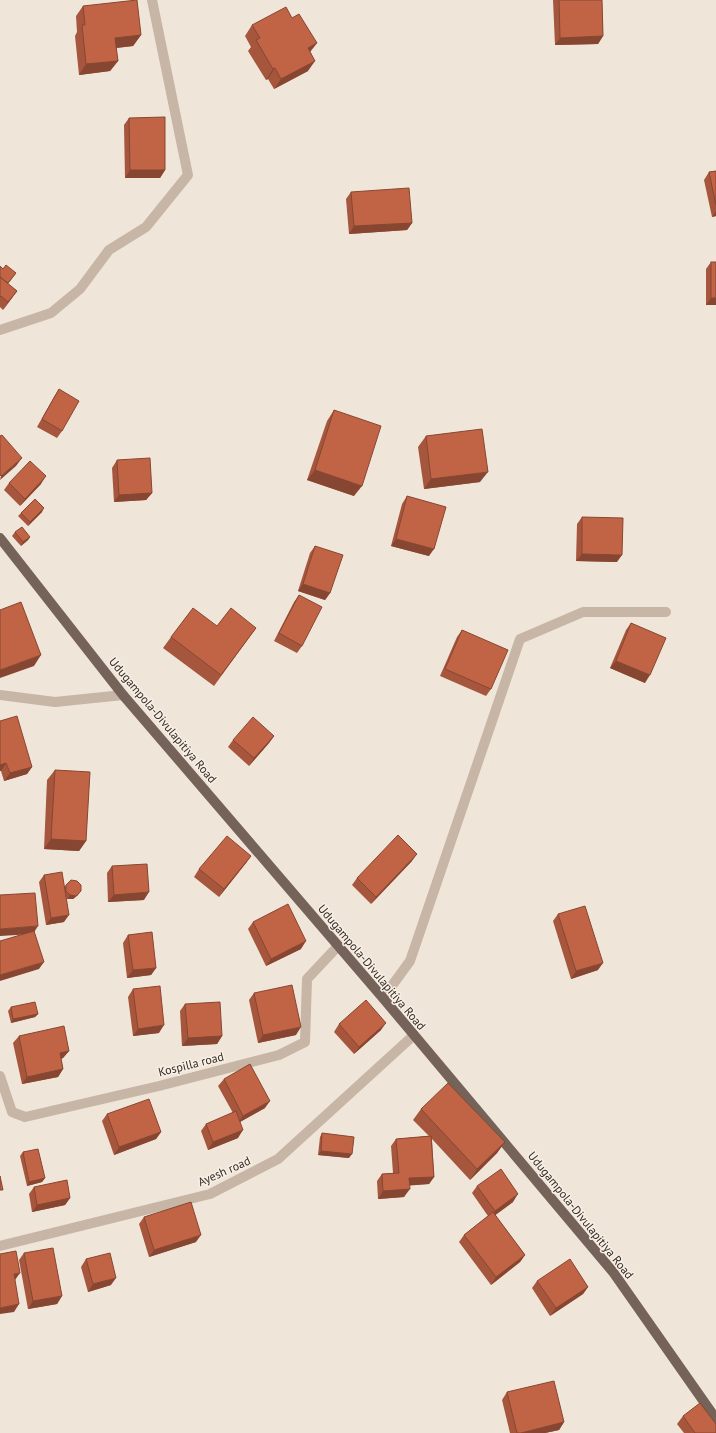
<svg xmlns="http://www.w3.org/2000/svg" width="716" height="1433" viewBox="0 0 716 1433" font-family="'PT Sans',sans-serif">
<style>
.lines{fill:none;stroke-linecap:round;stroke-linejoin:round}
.minor{stroke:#c7b5a6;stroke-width:10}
.primary{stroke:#756258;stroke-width:10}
.wall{fill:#a6563c}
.shaded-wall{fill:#874631}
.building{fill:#c16446;stroke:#874631}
.labels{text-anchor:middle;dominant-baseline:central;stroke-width:3;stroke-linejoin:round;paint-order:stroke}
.street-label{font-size:12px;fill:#342b27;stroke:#f8efe5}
</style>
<rect width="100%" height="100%" fill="#f0e5d9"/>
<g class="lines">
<g class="minor">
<path d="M0 330 51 313 80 289 109 250 146 227 188 175 152 0"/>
<path d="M0 695 55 702 123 695"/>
<path d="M383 998 410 961 520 639 583 612H666"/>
<path d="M0 1076 12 1112 25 1117 159 1086 279 1055 305 1042 307 979 338 946"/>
<path d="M0 1246 210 1194 278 1159 414 1035"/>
</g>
<path class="primary" d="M0 538 123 695 383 998 613 1272 716 1419"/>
</g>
<g class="wall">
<path d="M553 0H602L603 36 598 44 555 45Z"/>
<path d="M83 6 141 35 133 46 116 48 118 61 110 71 79 75 75 36 77 32 76 16Z"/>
<path d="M292 18 317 43 310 52 308 71 274 89 268 79 266 80 248 51 251 47 245 36 252 25Z"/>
<path d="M129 118 165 170 160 178H125L124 125Z"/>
<path d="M716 171V216L712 217 704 180 709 172Z"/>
<path d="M351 192 412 223 407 230 349 234 346 199Z"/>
<path d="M711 262H716V305H706V269Z"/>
<path d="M0 266 3 269 16 273 8 284 17 291 3 310 0 307Z"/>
<path d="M59 389 62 431 57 438 37 427 54 397Z"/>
<path d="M334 410 354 496 307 480 327 421Z"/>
<path d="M426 436 480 482 424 489 418 447Z"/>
<path d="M117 460 152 493 146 500 114 502 112 468Z"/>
<path d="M9 483 41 484 20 506 4 490Z"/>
<path d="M407 496 429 556 391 546 402 504Z"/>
<path d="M42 512 28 526 18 516 21 513Z"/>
<path d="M582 517 617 562 576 561 577 524Z"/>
<path d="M15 532 30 537 28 540 21 546 12 536Z"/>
<path d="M315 546 330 593 325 600 298 591 310 553Z"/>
<path d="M299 595 302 646 297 653 274 641 294 602Z"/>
<path d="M631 623 645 683 610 668 626 630Z"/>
<path d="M217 626 256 628 214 686 163 648 171 637Z"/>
<path d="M462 630 491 689 486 696 440 676 457 637Z"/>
<path d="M0 721 32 767 27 774 4 781 1 771H0Z"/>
<path d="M274 736 269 743 249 766 228 747 233 740Z"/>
<path d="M55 770 86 841 79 851 44 849 47 780Z"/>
<path d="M251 856 246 863 219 897 194 877 199 869Z"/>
<path d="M412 861 371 904 352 885 357 878Z"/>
<path d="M112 866 144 900 108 902 107 873Z"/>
<path d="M44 875 64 888 66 885 78 895 73 899H67L66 897 64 922 46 925 39 882Z"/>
<path d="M558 914 598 970 571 979 553 921Z"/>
<path d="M253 922 301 949 266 966 248 929Z"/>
<path d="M128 935 156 968 151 975 127 978 123 943Z"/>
<path d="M133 989 159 1033 133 1036 128 997Z"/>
<path d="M254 993 296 1035 258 1043 249 1000Z"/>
<path d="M185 1004 222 1036 217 1044 182 1046 180 1011Z"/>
<path d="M11 1007 38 1014 35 1017 11 1023 8 1011Z"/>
<path d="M339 1024 381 1030 354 1054 334 1032Z"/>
<path d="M19 1036 69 1051 63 1058 61 1059 63 1069 58 1077 22 1084 13 1043Z"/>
<path d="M224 1079 265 1108 240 1122 238 1138 208 1150 201 1131 206 1124 233 1113 218 1086Z"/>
<path d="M421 1109 505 1142 497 1153 470 1180 432 1139 434 1177 429 1184 409 1185 404 1197 378 1199 377 1181 382 1174 393 1173 391 1146 396 1139 429 1136 413 1120Z"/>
<path d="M107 1114 161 1132 156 1139 114 1155 102 1121Z"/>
<path d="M322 1133 349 1158 318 1155 320 1137Z"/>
<path d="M23 1152 45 1178 42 1182 27 1186 20 1156Z"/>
<path d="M477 1186 513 1202 495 1215 525 1255 520 1262 491 1285 459 1242 464 1235 488 1216 472 1193Z"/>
<path d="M34 1187 70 1198 65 1205 32 1212 29 1194Z"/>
<path d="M144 1217 196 1242 149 1257 139 1224Z"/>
<path d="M24 1253 62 1296 57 1304 28 1309 19 1260Z"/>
<path d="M86 1259 111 1285 88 1292 81 1267Z"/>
<path d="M537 1281 588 1287 583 1294 550 1316 532 1288Z"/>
<path d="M507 1392 564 1422 559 1430 545 1433H510L502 1400Z"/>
<path d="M683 1416 716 1433H684L677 1424Z"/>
</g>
<g class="shaded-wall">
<path d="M141 35 133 46 107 49 115 38Z"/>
<path d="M603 36 598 44 555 45 560 38Z"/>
<path d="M317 43 309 53 308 48Z"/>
<path d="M118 61 110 71 79 75 86 64Z"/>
<path d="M315 61 308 71 274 89 281 79Z"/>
<path d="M275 68 268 79 266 80 273 69Z"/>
<path d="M130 170H165L160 178H125Z"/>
<path d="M716 211V216L712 217Z"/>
<path d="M412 223 407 230 349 234 354 226Z"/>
<path d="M17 291 12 298 3 310 8 302Z"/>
<path d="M711 298H716V305H706Z"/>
<path d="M22 458 16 466 0 480 1 476Z"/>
<path d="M315 470 362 486 354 496 307 480Z"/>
<path d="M488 472 480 482 424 489 431 479Z"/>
<path d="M46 476 41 484 20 506 25 499Z"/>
<path d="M152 493 146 500 114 502 119 495Z"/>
<path d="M44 508 42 512 28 526 30 522Z"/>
<path d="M30 537 28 540 21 546 23 542Z"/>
<path d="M396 539 434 549 429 556 391 546Z"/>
<path d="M582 554 622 555 617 562 576 561Z"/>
<path d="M303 584 330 593 325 600 298 591Z"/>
<path d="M41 655 34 666 0 678V670Z"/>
<path d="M616 661 650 675 645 683 610 668Z"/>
<path d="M274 736 269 743 249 766 254 758Z"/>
<path d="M6 763 1 771H0V765Z"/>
<path d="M32 767 27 774 4 781 10 773Z"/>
<path d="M51 839 86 841 79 851 44 849Z"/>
<path d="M417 854 412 861 371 904 376 897Z"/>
<path d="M251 856 246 863 219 897 224 889Z"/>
<path d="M81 891 78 895 73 899H67L70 895Z"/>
<path d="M149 892 144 900 108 902 114 895Z"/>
<path d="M69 915 64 922 46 925 51 918Z"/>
<path d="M38 926 33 934 0 936V929Z"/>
<path d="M306 941 301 949 266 966 271 959Z"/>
<path d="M44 962 39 969 0 981V975Z"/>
<path d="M603 963 598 970 571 979 576 971Z"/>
<path d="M156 968 151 975 127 978 133 970Z"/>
<path d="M38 1014 35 1017 11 1023 13 1019Z"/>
<path d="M386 1023 381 1030 354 1054 359 1047Z"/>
<path d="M164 1025 159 1033 133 1036 138 1029Z"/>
<path d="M301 1027 296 1035 258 1043 263 1035Z"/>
<path d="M222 1036 217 1044 182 1046 188 1038Z"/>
<path d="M69 1051 63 1058 55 1060 60 1053Z"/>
<path d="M63 1069 58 1077 22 1084 27 1077Z"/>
<path d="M270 1101 265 1108 238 1123 243 1116Z"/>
<path d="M243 1130 238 1138 208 1150 213 1142Z"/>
<path d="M161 1132 156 1139 114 1155 119 1147Z"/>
<path d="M505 1142 497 1153 470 1180 477 1169Z"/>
<path d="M321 1151 352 1154 349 1158 318 1155Z"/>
<path d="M434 1177 429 1184 404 1186 409 1178Z"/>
<path d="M45 1178 42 1182 27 1186 29 1182Z"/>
<path d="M410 1189 404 1197 378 1199 383 1191Z"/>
<path d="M518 1194 513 1202 490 1219 495 1211Z"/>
<path d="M70 1198 65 1205 32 1212 37 1205Z"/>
<path d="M201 1235 196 1242 149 1257 154 1250Z"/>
<path d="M525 1255 520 1262 491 1285 496 1277Z"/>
<path d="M20 1273 15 1280 14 1274Z"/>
<path d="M116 1278 111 1285 88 1292 93 1284Z"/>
<path d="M588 1287 583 1294 550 1316 556 1308Z"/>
<path d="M62 1296 57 1304 28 1309 33 1301Z"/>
<path d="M19 1304 14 1312 0 1314V1308Z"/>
<path d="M564 1422 559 1430 545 1433H521Z"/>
</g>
<g class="building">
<path d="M137 0 141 35 115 38 118 61 86 64 82 25H85L83 6Z"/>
<path d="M559 0H602L603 36 560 38Z"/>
<path d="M286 7 292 18 299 14 317 43 308 48 315 61 281 79 275 68 273 69 256 40 260 38 252 25Z"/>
<path d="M165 117V170H130L129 118Z"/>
<path d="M716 171V205L709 172Z"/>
<path d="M409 188 412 223 354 226 351 192Z"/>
<rect x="711" y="262" width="5" height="36"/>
<path d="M6 265 16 273 8 283 0 277V266L3 269Z"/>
<path d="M0 277 17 291 8 302 1 296 0 297Z"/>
<path d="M59 389 79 401 62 431 42 419Z"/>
<path d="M334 410 381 426 362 486 315 470Z"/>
<path d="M482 429 488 472 431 479 426 436Z"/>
<path d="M2 435 22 458 1 476 0 475V436Z"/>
<path d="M150 458 152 493 119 495 117 460Z"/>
<path d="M30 461 46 476 25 499 9 483Z"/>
<path d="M407 496 446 507 434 549 396 539Z"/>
<path d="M35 499 44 508 30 522 21 513Z"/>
<path d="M582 517 623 518 622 555 582 554Z"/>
<path d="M22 527 30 537 23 542 15 532Z"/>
<path d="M315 546 343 555 330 593 303 584Z"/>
<path d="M299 595 322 607 302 646 279 633Z"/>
<path d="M21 602 41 655 0 670V610Z"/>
<path d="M193 608 217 626 231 608 256 628 221 675 171 637Z"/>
<path d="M631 623 666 638 650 675 616 661Z"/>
<path d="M462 630 508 650 491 689 445 669Z"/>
<path d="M17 716 32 767 10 773 6 763 0 765V721Z"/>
<path d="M253 717 274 736 254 758 233 740Z"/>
<path d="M55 770 90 772 86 841 51 839Z"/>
<path d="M398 835 417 854 376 897 357 878Z"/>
<path d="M227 836 251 856 224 889 199 869Z"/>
<path d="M147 864 149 892 114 895 112 866Z"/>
<path d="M62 872 69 915 51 918 44 875Z"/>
<path d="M71 880 77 881 81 885V891L76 896 70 895 66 891V885Z"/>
<path d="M35 893 38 926 0 929V895Z"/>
<path d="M288 904 306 941 271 959 253 922Z"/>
<path d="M585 906 603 963 576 971 558 914Z"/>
<path d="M34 931 44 962 0 975V941Z"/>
<path d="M152 932 156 968 133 970 128 935Z"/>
<path d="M292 985 301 1027 263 1035 254 993Z"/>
<path d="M160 986 164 1025 138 1029 133 989Z"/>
<path d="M366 1000 386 1023 359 1047 339 1024Z"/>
<path d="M35 1002 38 1014 13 1019 11 1007Z"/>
<path d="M220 1002 222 1036 188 1038 185 1004Z"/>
<path d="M64 1026 69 1051 60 1053 63 1069 27 1077 19 1036Z"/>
<path d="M250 1064 270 1101 243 1116 224 1079Z"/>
<path d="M448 1083 505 1142 477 1169 421 1109Z"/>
<path d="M149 1099 161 1132 119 1147 107 1114Z"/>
<path d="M236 1111 243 1130 213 1142 206 1124Z"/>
<path d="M322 1133 354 1137 352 1154 321 1151Z"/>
<path d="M431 1136 434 1177 409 1178 410 1189 383 1191 382 1174 399 1173 396 1139Z"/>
<path d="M38 1149 45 1178 29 1182 23 1152Z"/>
<path d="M501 1169 518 1194 495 1211 477 1186Z"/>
<path d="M0 1176 3 1190H0Z"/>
<path d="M67 1180 70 1198 37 1205 34 1187Z"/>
<path d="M191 1202 201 1235 154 1250 144 1217Z"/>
<path d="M493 1212 525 1255 496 1277 464 1235Z"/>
<path d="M53 1248 62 1296 33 1301 24 1253Z"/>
<path d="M16 1251 20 1273 14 1274 19 1304 0 1308V1254Z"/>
<path d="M110 1253 116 1278 93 1284 86 1259Z"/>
<path d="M570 1259 588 1287 556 1308 537 1281Z"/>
<path d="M554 1381 564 1422 521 1433H517L507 1392Z"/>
<path d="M700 1403 716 1424V1433H695L683 1416Z"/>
</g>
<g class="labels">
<g class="street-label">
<text transform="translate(163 720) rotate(50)">Udugampola-Divulapitiya Road</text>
<text transform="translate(372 967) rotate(50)">Udugampola-Divulapitiya Road</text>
<text transform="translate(191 1064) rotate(-14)">Kospilla road</text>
<text transform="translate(224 1171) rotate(-24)">Ayesh road</text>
<text transform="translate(581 1215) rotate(51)">Udugampola-Divulapitiya Road</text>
</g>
</g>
</svg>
